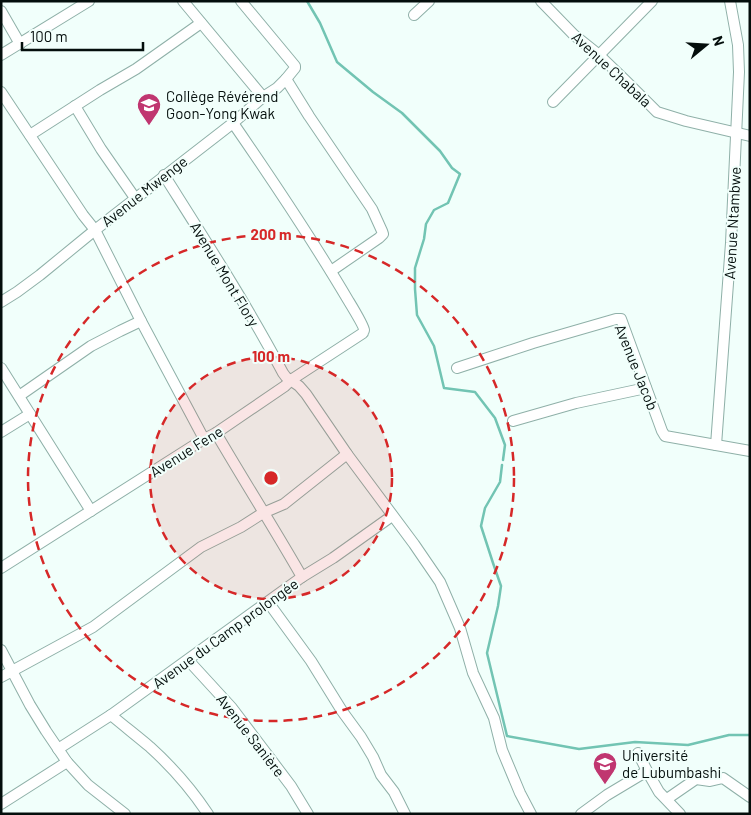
<svg xmlns="http://www.w3.org/2000/svg" width="751" height="815" viewBox="0 0 751 815" font-family="Barlow,sans-serif">
<style>
.lines{fill:none;stroke-linecap:round;stroke-linejoin:round}
.stream{stroke:#72c4b3;stroke-width:2.5}
.street-casing{stroke:#8fb0a8;stroke-width:12}
.street{stroke:#fff;stroke-width:10}
.ring{fill:none;stroke:#d62828;stroke-width:2.5;stroke-dasharray:9 6}
.labels{text-anchor:middle;dominant-baseline:central;stroke-width:4;stroke-linejoin:round;paint-order:stroke}
.street-label{font-size:15px;fill:#040e0c;stroke:#f1fffb}
.poi-label{font-size:15px;fill:#040e0c;stroke:#f1fffb;text-anchor:start}
.centre{fill:#d62828;stroke:#f1fffb;stroke-width:2.5}
.ring-label{font-size:15px;text-anchor:middle;font-weight:bold;fill:#d62828;stroke:#f1fffb;stroke-width:4;stroke-linejoin:round;paint-order:stroke}
</style>
<rect width="100%" height="100%" fill="#f1fffb"/>
<g class="lines">
<g class="stream">
<path d="M307 1 320 23 337 62 373 92 402 113 440 151 452 168 460 174 448 203 434 210 426 224 424 239 415 268V289L417 315 434 346 444 388 475 392 495 418 505 445 503 460"/>
<path d="M502 465 500 482 485 508 481 526 493 563 501 586 498 606 487 653 507 736 579 749 635 742 688 745 729 735H750"/>
</g>
<g class="street-casing">
<g id="street">
<path d="M183 1 263 97"/>
<path d="M541 1 574 35 599 55 625 80 657 112 686 121 750 136"/>
<path d="M1 11 20 44"/>
<path d="M414 15 429 1"/>
<path d="M1 55 89 1"/>
<path d="M286 79 309 116 372 209 382 231 383 234 379 238 331 271"/>
<path d="M1 92 83 215 95 230 141 321 204 439"/>
<path d="M553 102 652 1"/>
<path d="M75 106 101 149 135 198"/>
<path d="M30 135 100 90 136 69 201 23"/>
<path d="M164 175C205 240 247 305 283 373L286 377 299 386 306 394 347 454 414 544 440 582 460 628 473 673 494 718 502 750 520 793 531 814"/>
<path d="M1 302 17 292 40 275 95 230 233 123 263 97 277 88 286 79 295 68V66L241 1"/>
<path d="M1 368 91 511"/>
<path d="M457 368 533 343 616 319H621L662 431 665 436 750 451"/>
<path d="M19 396 91 346 120 331 141 321"/>
<path d="M513 421 576 403 646 388"/>
<path d="M1 432 30 414"/>
<path d="M216 433C244 481 274 528 302 577"/>
<path d="M716 445 731 243 739 72 738 45 730 1"/>
<path d="M1 568 204 439 216 433 285 386 291 380 363 333C363 332 364 331 364 330 364 326 351 305 348 300 312 239 273 181 233 123"/>
<path d="M268 602 311 661 342 711 361 737 373 757 381 775 394 792 405 814"/>
<path d="M1 650 30 705 46 731 67 762 88 785 125 814"/>
<path d="M188 660 232 708 291 786 308 814"/>
<path d="M1 677 93 627 201 547 241 527 263 513 284 504 347 454"/>
<path d="M111 715C124 726 137 736 150 747 171 766 192 790 208 814"/>
<path d="M58 749 111 715 302 577 333 558 392 516"/>
<path d="M638 753 647 771 659 792 680 814"/>
<path d="M667 799 696 779 710 781 723 778 750 797"/>
<path d="M1 804 67 762"/>
<path d="M581 814 607 795 647 771"/>
</g>
</g>
<use href="#street" class="street"/>
</g>
<circle cx="271" cy="478" r="121" fill="#d62828" fill-opacity=".12"/>
<g class="ring">
<circle cx="271" cy="478" r="121"/>
<circle cx="271" cy="478" r="243"/>
</g>
<defs>
<g id="school-pin" transform="scale(1.25)"><path d="M0 17L-7.5 6A9.5 9.5 0 1 1 7.5 6Z" fill="#c03670" stroke="#f1fffb"/><path d="M0-5L7-2L0 1L-7-2ZM-4 1L0 2.5L4 1V4Q0 6-4 4Z" fill="#fff"/></g>
<g id="university-pin" transform="scale(1.25)"><path d="M0 17L-7.5 6A9.5 9.5 0 1 1 7.5 6Z" fill="#c03670" stroke="#f1fffb"/><path d="M0-5L7-2L0 1L-7-2ZM-4 1L0 2.5L4 1V4Q0 6-4 4Z" fill="#fff"/></g>
</defs>
<g fill-rule="evenodd">
<use href="#school-pin" x="149" y="105"/>
<use href="#university-pin" x="605" y="764"/>
</g>
<g class="labels">
<g class="street-label">
<text transform="translate(612 69) rotate(43)">Avenue Chabala</text>
<text transform="translate(144 191) rotate(-38)">Avenue Mwenge</text>
<text transform="translate(732 223) rotate(-87)">Avenue Ntambwe</text>
<text transform="translate(225 274) rotate(59)">Avenue Mont Flory</text>
<text transform="translate(637 367) rotate(68)">Avenue Jacob</text>
<text transform="translate(186 451) rotate(-32)">Avenue Fene</text>
<text transform="translate(225 633) rotate(-36)">Avenue du Camp prolongée</text>
<text transform="translate(251 735) rotate(52)">Avenue Sanière</text>
</g>
<g class="poi-label">
<text x="166" y="96">Collège Révérend<tspan x="166" dy="17">Goon-Yong Kwak</tspan></text>
<text x="622" y="755">Université<tspan x="622" dy="17">de Lubumbashi</tspan></text>
</g>
</g>
<circle cx="271" cy="478" r="8" class="centre"/>
<g class="ring-label">
<text x="271" y="240">200 m</text>
<text x="271" y="362">100 m</text>
</g>
<rect width="751" height="815" fill="none" stroke="#040e0c" stroke-width="5"/>
<g transform="translate(706 45) rotate(72)" stroke="#f1fffb" stroke-width="4" paint-order="stroke">
<path d="M0-4L9 19L0 12L-9 19Z" fill="#040e0c"/>
<text y="-8" font-size="14" font-weight="bold" text-anchor="middle" fill="#040e0c">N</text>
</g>
<path d="M22 42v8h121v-8" fill="none" stroke="#040e0c" stroke-width="2.5"/>
<text x="30" y="42" font-size="15" fill="#040e0c" stroke="#f1fffb" stroke-width="4" paint-order="stroke">100 m</text>
</svg>
